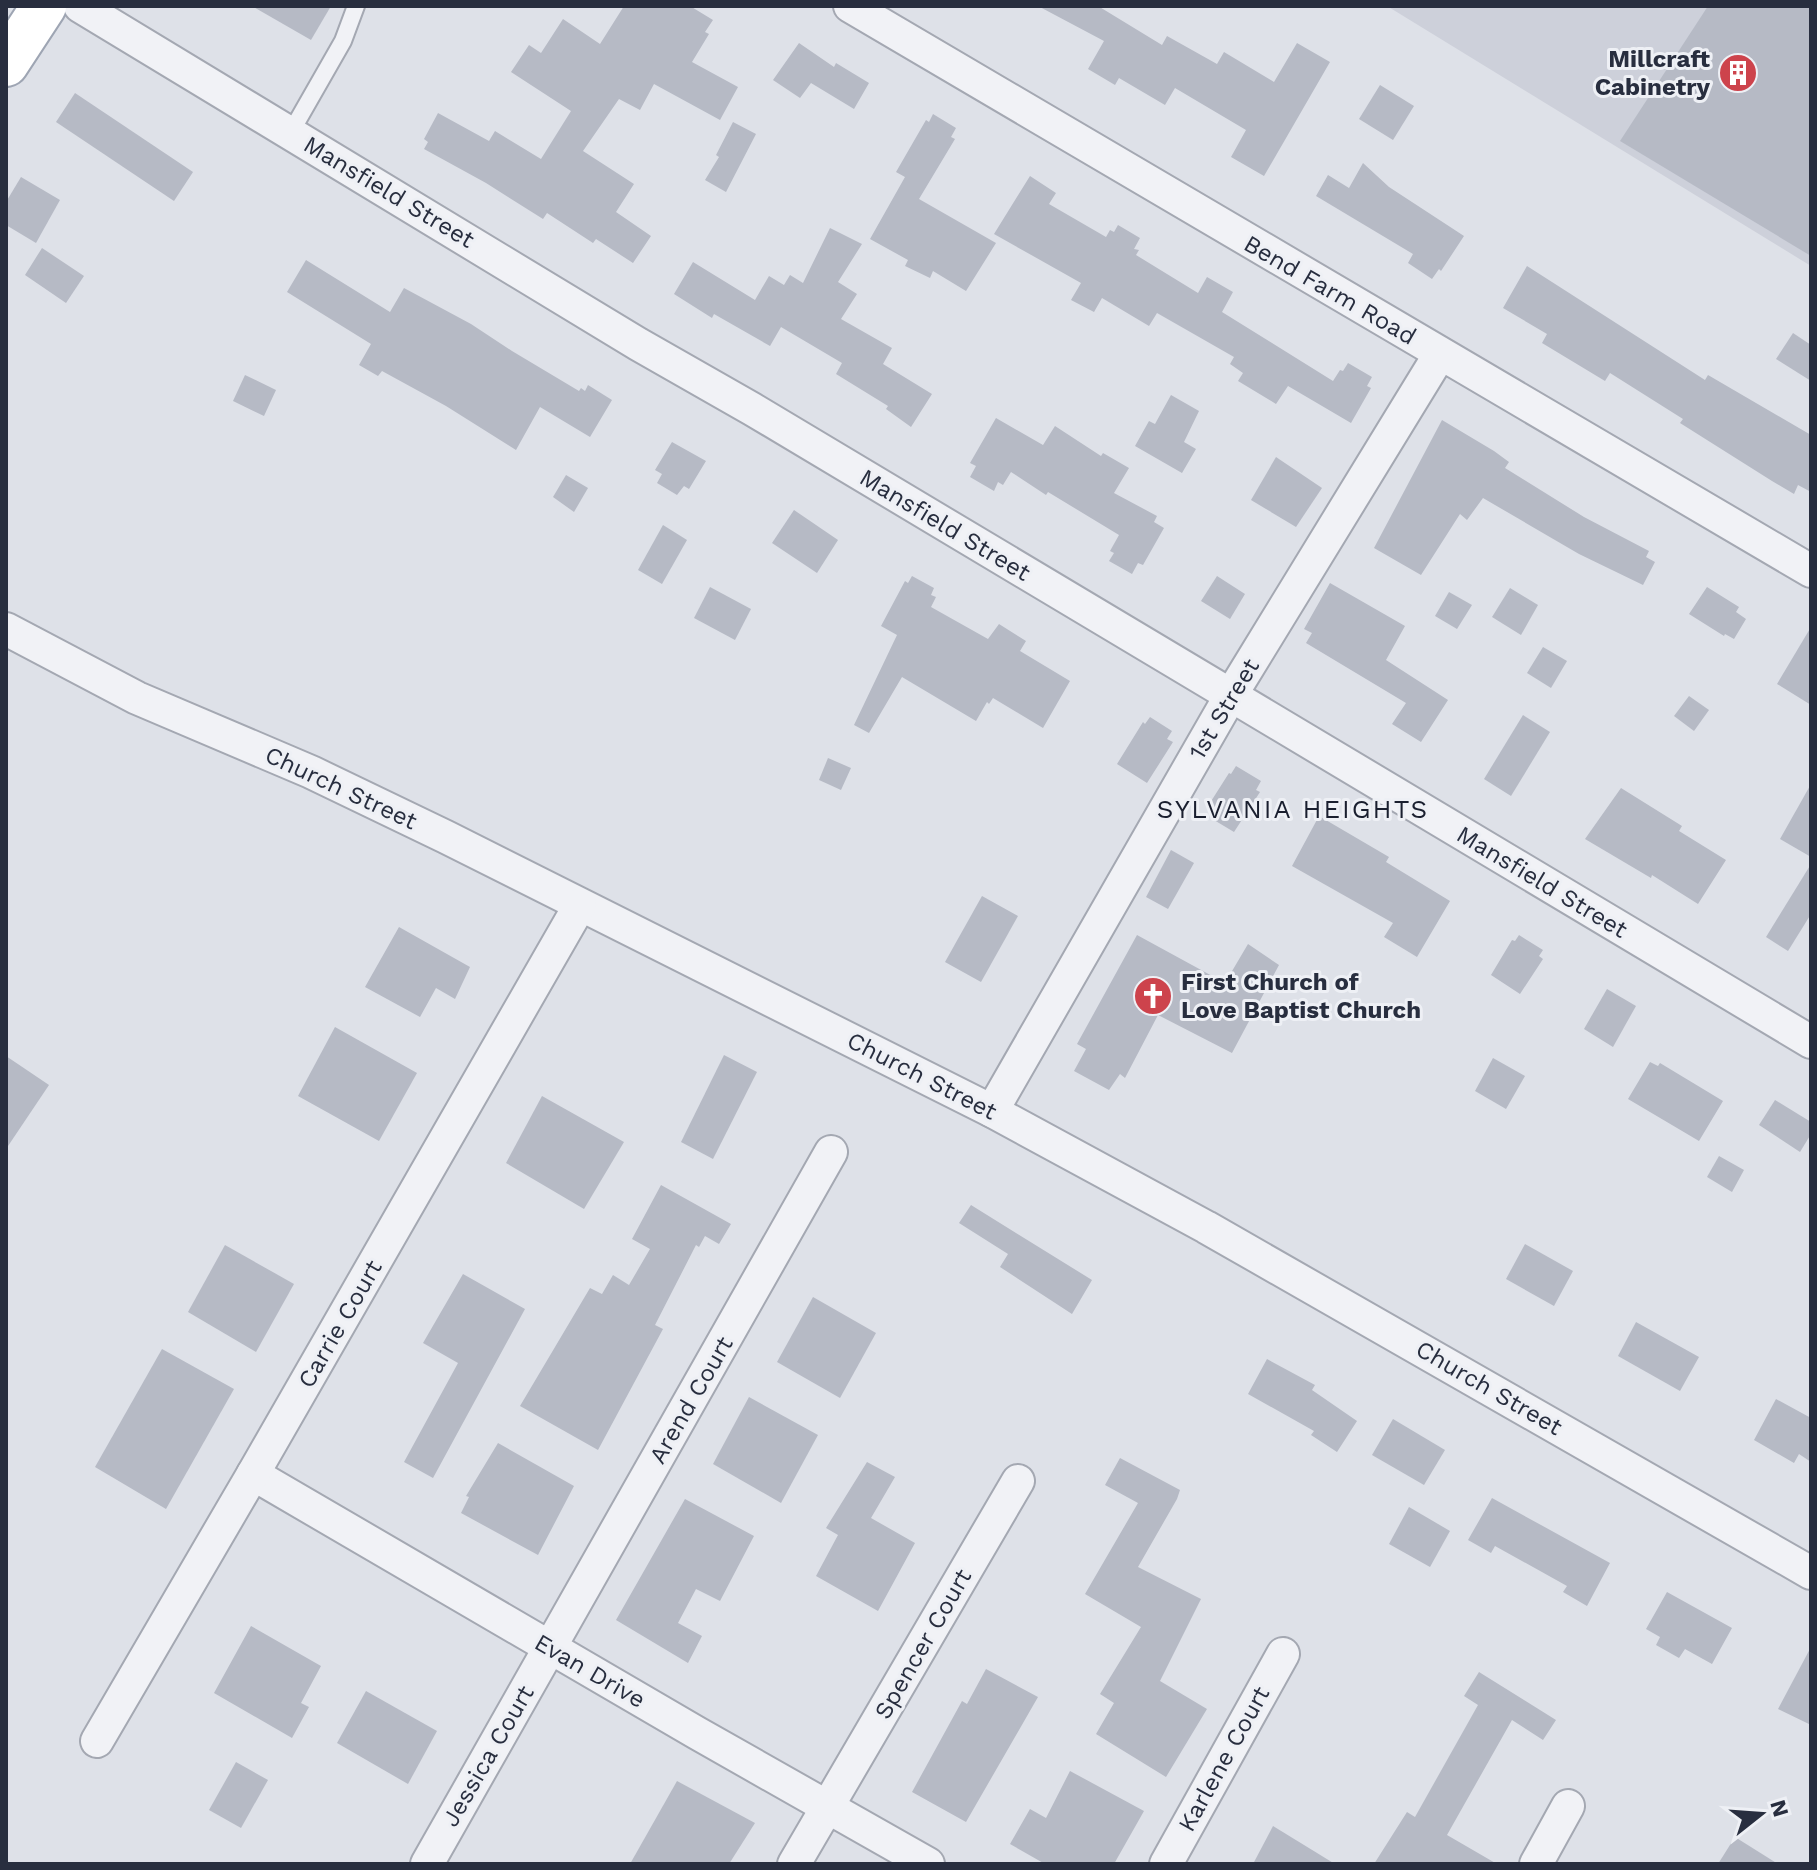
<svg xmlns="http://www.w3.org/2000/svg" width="1817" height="1870" viewBox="0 0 1817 1870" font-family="'Work Sans',sans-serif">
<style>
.built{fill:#cdd0da}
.building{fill:#b6bac5}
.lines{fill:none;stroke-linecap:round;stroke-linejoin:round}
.service-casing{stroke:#a4a8b2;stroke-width:20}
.minor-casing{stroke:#a4a8b2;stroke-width:36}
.primary-casing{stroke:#9ea5b3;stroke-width:48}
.service{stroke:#f1f2f6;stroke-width:16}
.minor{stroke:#f1f2f6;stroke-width:32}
.primary{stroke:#fff;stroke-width:44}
.labels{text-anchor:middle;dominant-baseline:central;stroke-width:6;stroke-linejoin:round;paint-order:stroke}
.poi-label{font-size:24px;font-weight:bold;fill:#282e3f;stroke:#eef0f5;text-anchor:end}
.street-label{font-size:24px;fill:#282e3f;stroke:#eef0f5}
.neighbourhood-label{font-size:26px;letter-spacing:2px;fill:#1a1f2f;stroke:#eef0f5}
</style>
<rect width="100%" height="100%" fill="#dee1e8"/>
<path class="built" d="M1387 6H1811V266Z"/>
<g class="building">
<path d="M252 6H331L311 40Z"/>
<path d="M624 6H690L713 20 705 32 709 34 692 62 738 87 720 120 654 84 640 110 619 99 583 151 634 184 616 212 651 236 633 263 596 239 593 243 547 213 543 219 486 183 424 149 428 142 424 139 438 113 489 141 495 131 541 159 571 111 511 72 529 45 541 53 563 19 600 44Z"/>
<path d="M1038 6H1098L1162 45 1167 36 1217 64 1224 52 1274 82 1297 43 1330 62 1264 176 1231 157 1246 130 1175 88 1165 105 1119 78 1115 85 1088 69 1104 41Z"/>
<path d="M1708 6H1811V256L1620 141Z"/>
<path d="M799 43 834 67 836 63 869 83 854 109 811 83 800 98 773 80Z"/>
<path d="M1380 85 1414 106 1393 140 1359 119Z"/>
<path d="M75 93 193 172 174 201 56 122Z"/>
<path d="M933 114 956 128 951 137 955 139 919 199 996 243 966 291 933 271 930 278 905 266 908 260 870 239 905 177 896 172 926 120 929 122Z"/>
<path d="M733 122 756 134 726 192 705 180 719 157 716 155Z"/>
<path d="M1363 163 1389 187 1464 236 1441 271 1439 269 1432 279 1408 263 1413 254 1316 196 1328 175 1349 188Z"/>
<path d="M1030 176 1056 193 1049 204 1106 237 1110 230 1114 232 1118 225 1140 238 1134 249 1139 250 1136 255 1198 293 1207 277 1233 292 1222 312 1333 381 1340 370 1343 371 1348 363 1372 377 1367 386 1371 388 1351 423 1288 386 1276 404 1238 381 1243 373 1230 364 1234 357 1157 313 1149 326 1102 298 1094 312 1071 300 1081 283 994 234Z"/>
<path d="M21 177 60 200 36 243 6 225V202Z"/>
<path d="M830 228 862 244 838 282 857 294 841 319 892 348 883 364 932 394 911 427 886 409 888 406 836 374 842 363 781 327 770 346 714 314 712 318 674 294 693 262 755 300 769 276 784 285 790 275 803 283Z"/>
<path d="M42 248 84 276 66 303 25 275Z"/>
<path d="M306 260 390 312 404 288 471 324 512 351 579 391 581 388 585 391 588 385 612 400 590 437 540 407 516 450 446 406 382 371 378 376 359 365 371 344 287 292Z"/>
<path d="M1527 266 1705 380 1708 375 1811 435V492L1798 485 1794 494 1772 481 1680 423 1683 419 1610 373 1605 381 1542 343 1547 334 1503 308Z"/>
<path d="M1793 333 1811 345V381L1776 359Z"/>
<path d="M245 375 276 390 264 416 233 401Z"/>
<path d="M1171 395 1199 411 1184 442 1196 449 1182 473 1135 446 1149 421 1155 424Z"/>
<path d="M996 418 1043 445 1055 426 1101 456 1103 453 1129 468 1114 493 1157 516 1154 522 1164 528 1143 565 1138 563 1132 574 1109 561 1114 553 1110 551 1119 535 1048 492 1046 495 1011 472 1003 485 998 482 994 491 970 477 976 466 970 463Z"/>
<path d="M1442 420 1494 451 1509 462 1505 468 1584 517 1649 551 1646 557 1655 562 1643 585 1579 554 1483 498 1467 520 1460 514 1421 575 1374 548Z"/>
<path d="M672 442 706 461 689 489 684 486 677 495 657 483 662 474 655 470Z"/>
<path d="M1276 457 1322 488 1296 527 1251 500Z"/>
<path d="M566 475 588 488 574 512 553 497Z"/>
<path d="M794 510 838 540 817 573 772 543Z"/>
<path d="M663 525 687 540 662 584 638 570Z"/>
<path d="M912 576 934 588 931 595 936 597 931 607 988 639 999 624 1026 641 1020 651 1070 681 1043 728 993 698 989 704 987 702 976 721 902 677 869 733 854 725 897 635 881 626 905 581 908 583Z"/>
<path d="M1217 576 1245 594 1230 619 1201 601Z"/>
<path d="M1330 583 1405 626 1386 660 1448 700 1421 742 1392 724 1406 703 1306 643 1312 633 1304 629Z"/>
<path d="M710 587 751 609 735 640 694 618Z"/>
<path d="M1707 587 1739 607 1736 612 1746 619 1734 639 1725 634 1724 636 1689 614Z"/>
<path d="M1510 588 1538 605 1521 635 1492 617Z"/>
<path d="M1449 592 1472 605 1457 629 1435 616Z"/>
<path d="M1811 627V705L1777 684Z"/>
<path d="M1543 647 1567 661 1551 688 1527 673Z"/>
<path d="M1689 696 1709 710 1694 731 1674 716Z"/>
<path d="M1523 715 1550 732 1511 796 1484 779Z"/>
<path d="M1150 717 1172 731 1167 739 1173 742 1147 783 1117 764 1143 722 1145 724Z"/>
<path d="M828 758 851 768 841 790 819 780Z"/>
<path d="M1236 766 1261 781 1256 790 1260 792 1234 832 1214 820 1219 813 1208 806 1229 773 1231 774Z"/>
<path d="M1811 784V857L1780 839Z"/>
<path d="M1621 788 1682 826 1679 831 1726 860 1698 904 1652 875 1651 878 1585 839Z"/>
<path d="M1319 816 1389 857 1386 862 1450 901 1417 957 1384 937 1393 923 1292 866Z"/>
<path d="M1171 850 1194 863 1168 909 1146 897Z"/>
<path d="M1811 864V914L1788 951 1766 937Z"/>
<path d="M982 896 1018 916 981 982 945 962Z"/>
<path d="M399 927 470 967 455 999 436 988 420 1017 365 987Z"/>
<path d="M1137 935 1225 983 1248 944 1279 965 1232 1053 1158 1015 1125 1078 1120 1074 1109 1090 1074 1071 1086 1049 1077 1044Z"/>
<path d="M1519 935 1543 950 1539 956 1543 959 1520 994 1491 975 1512 940 1515 941Z"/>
<path d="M1607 989 1636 1006 1613 1047 1584 1029Z"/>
<path d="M335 1027 417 1073 379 1141 298 1096Z"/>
<path d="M724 1055 757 1072 713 1159 681 1142Z"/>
<path d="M6 1056 49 1085 6 1149Z"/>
<path d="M1493 1058 1525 1076 1506 1109 1475 1091Z"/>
<path d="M1650 1062 1658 1066 1660 1063 1723 1101 1699 1141 1628 1099Z"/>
<path d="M542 1096 624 1142 584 1209 506 1163Z"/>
<path d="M1775 1100 1811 1122V1134L1800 1152 1759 1125Z"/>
<path d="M1719 1156 1744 1170 1732 1192 1707 1177Z"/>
<path d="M661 1185 731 1224 719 1244 705 1236 699 1247 696 1245 655 1325 663 1329 598 1450 520 1406 590 1288 602 1294 613 1275 629 1285 650 1249 632 1239Z"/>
<path d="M971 1205 1092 1280 1072 1314 1000 1267 1008 1254 959 1223Z"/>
<path d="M1525 1244 1573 1271 1554 1306 1506 1279Z"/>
<path d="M225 1245 294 1284 256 1352 188 1312Z"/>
<path d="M463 1274 525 1309 433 1478 404 1462 458 1363 423 1343Z"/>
<path d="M813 1297 876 1333 840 1398 777 1362Z"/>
<path d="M1636 1322 1699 1357 1680 1391 1618 1356Z"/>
<path d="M162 1349 234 1389 166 1509 95 1467Z"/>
<path d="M1267 1359 1315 1385 1312 1390 1357 1421 1337 1452 1311 1435 1314 1431 1248 1394Z"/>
<path d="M749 1397 818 1435 781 1503 713 1464Z"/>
<path d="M1776 1399 1811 1418V1462L1799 1454 1794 1463 1754 1440Z"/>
<path d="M1393 1419 1445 1450 1424 1485 1372 1455Z"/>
<path d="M498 1443 574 1486 538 1555 461 1513 469 1497 466 1496Z"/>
<path d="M1120 1458 1180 1490 1177 1499 1138 1567 1201 1599 1160 1681 1207 1709 1166 1777 1096 1734 1114 1703 1100 1694 1141 1627 1085 1594 1138 1503 1105 1485Z"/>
<path d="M867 1462 895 1477 871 1518 915 1543 878 1611 816 1576 838 1535 826 1528Z"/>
<path d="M1492 1498 1610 1563 1587 1606 1563 1592 1567 1586 1495 1546 1491 1553 1468 1540Z"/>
<path d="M685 1499 754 1536 720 1601 696 1589 678 1623 702 1636 688 1663 616 1620Z"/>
<path d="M1409 1507 1450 1531 1430 1567 1389 1544Z"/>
<path d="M1667 1592 1732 1628 1712 1664 1685 1649 1679 1658 1656 1645 1660 1637 1646 1629Z"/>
<path d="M251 1626 321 1666 301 1703 309 1707 292 1738 214 1693Z"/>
<path d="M1811 1647V1725L1778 1709Z"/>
<path d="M986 1669 1038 1697 966 1822 912 1792 962 1701 967 1704Z"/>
<path d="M1479 1672 1556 1720 1543 1740 1512 1720 1447 1835 1497 1864H1374L1407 1812 1415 1817 1478 1705 1464 1696Z"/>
<path d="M366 1691 437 1731 408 1784 337 1743Z"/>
<path d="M236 1762 268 1780 241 1828 209 1810Z"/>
<path d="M1070 1771 1144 1811 1114 1864H1045L1010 1844 1030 1809 1046 1818Z"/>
<path d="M677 1781 755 1823 729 1864H630Z"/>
<path d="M1273 1826 1335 1864H1253Z"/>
<path d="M1735 1837 1778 1864H1718Z"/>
</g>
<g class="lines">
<g class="service-casing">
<path id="service" d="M291 132 343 41 356 6"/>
</g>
<g class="minor-casing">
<g id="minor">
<path d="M80 6 638 344 752 409 1811 1042"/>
<path d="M850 6 1811 571"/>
<path d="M6 629 137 698 311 772 446 837 992 1111 1206 1227 1811 1573"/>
<path d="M992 1111 1231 695 1440 354"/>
<path d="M253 1474 697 1733 928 1864"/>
<path d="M97 1741 253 1474 580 905"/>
<path d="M427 1864 831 1152"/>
<path d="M794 1864 1018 1481"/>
<path d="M1166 1864 1283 1654"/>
<path d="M1536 1864 1568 1806"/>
</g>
</g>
<g class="primary-casing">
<path id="primary" d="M6 64 44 6"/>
</g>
<use href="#service" class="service"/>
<use href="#minor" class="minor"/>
<use href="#primary" class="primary"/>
</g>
<defs>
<g id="building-disc" transform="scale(2)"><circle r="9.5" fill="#cd434c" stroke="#eef0f5"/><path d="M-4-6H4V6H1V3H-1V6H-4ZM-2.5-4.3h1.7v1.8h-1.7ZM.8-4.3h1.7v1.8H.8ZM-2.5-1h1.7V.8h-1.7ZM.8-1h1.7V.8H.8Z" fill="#fff"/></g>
<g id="church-disc" transform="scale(2)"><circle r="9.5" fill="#cd434c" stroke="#eef0f5"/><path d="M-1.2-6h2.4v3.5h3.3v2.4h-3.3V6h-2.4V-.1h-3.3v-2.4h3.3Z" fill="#fff"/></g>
</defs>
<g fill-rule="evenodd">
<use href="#building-disc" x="1738" y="73"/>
<use href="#church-disc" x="1153" y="996"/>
</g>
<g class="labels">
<g class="poi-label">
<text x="1710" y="59">Millcraft<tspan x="1710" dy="28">Cabinetry</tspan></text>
<text x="1181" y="982" text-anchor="start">First Church of<tspan x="1181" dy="28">Love Baptist Church</tspan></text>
</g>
<g class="street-label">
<text transform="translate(389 192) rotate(31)">Mansfield Street</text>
<text transform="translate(1330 290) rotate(30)">Bend Farm Road</text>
<text transform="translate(945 525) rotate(31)">Mansfield Street</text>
<text transform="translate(1224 709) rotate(-59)">1st Street</text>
<text transform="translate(341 788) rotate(25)">Church Street</text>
<text transform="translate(1542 882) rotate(31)">Mansfield Street</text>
<text transform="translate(922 1076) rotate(27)">Church Street</text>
<text transform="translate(340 1324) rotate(-60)">Carrie Court</text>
<text transform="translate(1489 1388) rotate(30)">Church Street</text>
<text transform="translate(691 1400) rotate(-60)">Arend Court</text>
<text transform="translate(923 1644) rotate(-60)">Spencer Court</text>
<text transform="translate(590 1671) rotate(30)">Evan Drive</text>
<text transform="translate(488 1756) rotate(-60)">Jessica Court</text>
<text transform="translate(1224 1759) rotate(-61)">Karlene Court</text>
</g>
<g class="neighbourhood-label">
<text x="1293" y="809">SYLVANIA HEIGHTS</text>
</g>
</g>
<rect width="1817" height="1870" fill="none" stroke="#282e3f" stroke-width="16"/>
<g transform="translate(1761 1814) rotate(73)" stroke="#eef0f5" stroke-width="6" paint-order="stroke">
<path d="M0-6L14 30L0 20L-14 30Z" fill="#282e3f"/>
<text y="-12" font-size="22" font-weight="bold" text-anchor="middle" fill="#282e3f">N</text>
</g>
</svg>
